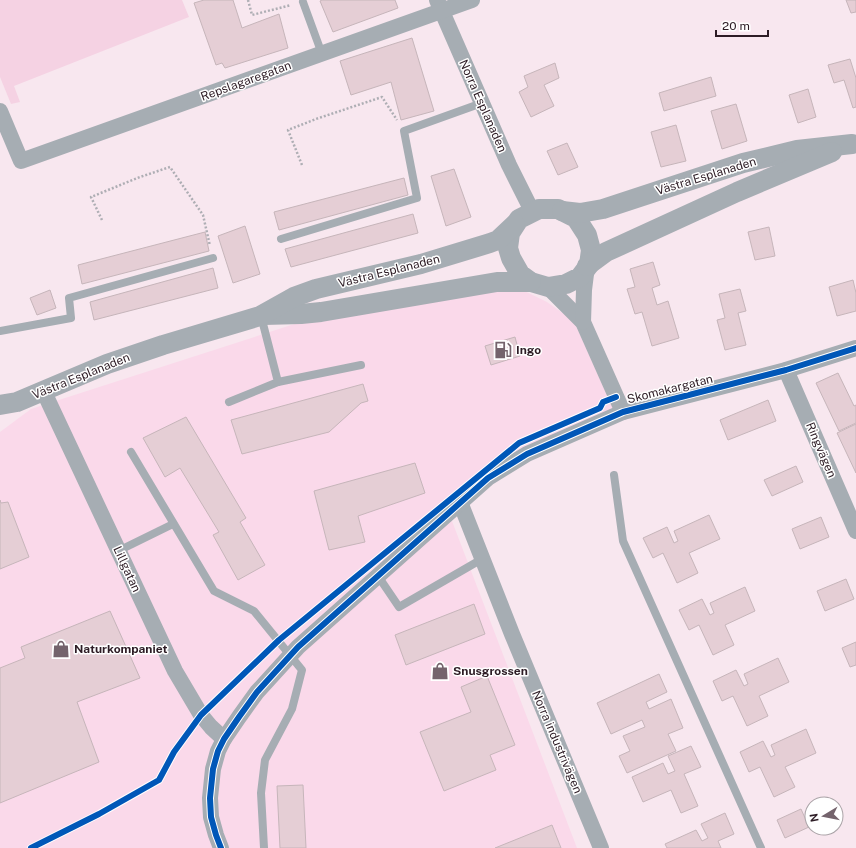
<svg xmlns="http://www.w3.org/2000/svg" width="856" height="848" viewBox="0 0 856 848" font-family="'Public Sans',sans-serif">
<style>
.built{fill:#fad9ea}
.green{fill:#f5d2e3}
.building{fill:#e5ced5;stroke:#c6b5ba}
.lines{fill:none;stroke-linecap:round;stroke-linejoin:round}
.path{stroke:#aeaeb4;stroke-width:2.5;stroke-dasharray:2 2;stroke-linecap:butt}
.service{stroke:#a6adb3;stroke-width:8}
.minor{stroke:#a6adb3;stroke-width:16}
.tertiary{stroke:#a6adb3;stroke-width:20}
.cycleway-casing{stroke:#fff;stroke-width:8}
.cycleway{stroke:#0057b8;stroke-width:6}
.labels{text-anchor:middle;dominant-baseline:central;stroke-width:3;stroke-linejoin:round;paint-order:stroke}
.street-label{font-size:12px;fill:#2d1c25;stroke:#fff}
.poi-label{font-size:12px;font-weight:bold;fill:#2d1c25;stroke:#fff;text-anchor:start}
</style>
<rect width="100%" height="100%" fill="#f8e7ef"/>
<path class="built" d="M510 284 547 302 574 321 614 411 447 508 577 848H0V432L31 409 344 308Z"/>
<path class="green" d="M0 0H182L189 17 14 86 20 102 11 104 0 77Z"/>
<g class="building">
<path d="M204 0H233L242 28 279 14 288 48 225 68 222 63 216 65 194 3Z"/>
<path d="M322 0H395L398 8 333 32 320 1Z"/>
<path d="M846 0H856V12L851 13Z"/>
<path d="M412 38 434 111 401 120 391 82 351 95 340 61Z"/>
<path d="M850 59 856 78V107L853 108 844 80 834 83 828 65Z"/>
<path d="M555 63 559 78 544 85 554 106 531 117 519 92 528 87 524 76Z"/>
<path d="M711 77 716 96 664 111 659 93Z"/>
<path d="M808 89 816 117 798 123 789 95Z"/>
<path d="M736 104 747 141 722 149 711 111Z"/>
<path d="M676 125 686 161 661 167 651 132Z"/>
<path d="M567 143 578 167 558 175 547 151Z"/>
<path d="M454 169 471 217 446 226 431 176Z"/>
<path d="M404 178 408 195 279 230 274 212Z"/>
<path d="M413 214 418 233 291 267 285 249Z"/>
<path d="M245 226 260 274 233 283 218 236Z"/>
<path d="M769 227 775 256 755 260 748 232Z"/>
<path d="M205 232 209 251 82 284 78 265Z"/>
<path d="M653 262 660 285 652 288 657 305 668 301 679 338 652 346 642 312 635 314 627 289 635 287 630 269Z"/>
<path d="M213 268 218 288 94 320 90 302Z"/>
<path d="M853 280 856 293V311L837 316 829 287Z"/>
<path d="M740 289 746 311 738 313 746 345 725 350 717 320 725 318 719 294Z"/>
<path d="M50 290 56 308 37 315 30 298Z"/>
<path d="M515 337 520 356 491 365 485 346Z"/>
<path d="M838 373 854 406 856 405V423L839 431 816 383Z"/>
<path d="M363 384 368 401 361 403 329 432 242 454 231 420Z"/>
<path d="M768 400 776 421 728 440 720 420Z"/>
<path d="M186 417 246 518 240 522 265 565 238 580 213 535 219 532 180 468 165 477 143 438Z"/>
<path d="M856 424V473L837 433Z"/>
<path d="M415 463 425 493 358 516 365 542 329 550 314 491Z"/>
<path d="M796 466 803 482 772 496 764 480Z"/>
<path d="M0 500 1 503 8 502 29 557 0 569Z"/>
<path d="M709 515 720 539 689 553 698 573 677 583 663 553 653 558 643 538 667 527 674 543 678 541 674 531Z"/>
<path d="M821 517 829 537 800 549 792 529Z"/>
<path d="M846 579 854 599 825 611 817 591Z"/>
<path d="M745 587 755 611 725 625 734 645 713 655 699 625 689 630 679 610 702 599 710 615 714 613 710 603Z"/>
<path d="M474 604 485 634 406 665 395 635Z"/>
<path d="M110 611 140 678 77 702 99 762 0 803V668L25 658 21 647Z"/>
<path d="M856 642V665L850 667 842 648Z"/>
<path d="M778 658 789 682 759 696 768 716 747 726 733 696 722 701 713 681 736 670 744 686 748 684 744 674Z"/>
<path d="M659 674 667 692 646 702 649 709 671 699 683 728 668 734 676 751 627 773 619 756 630 751 623 736 645 727 642 720 611 734 597 703Z"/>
<path d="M487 676 515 745 490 755 496 770 444 791 420 732 471 712 461 687Z"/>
<path d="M806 729 816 753 785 767 795 787 774 797 760 767 749 772 740 752 763 741 771 757 775 755 771 745Z"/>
<path d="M691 746 701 767 684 774 698 806 681 813 671 790 643 802 632 777 663 763 668 774 675 771 668 756Z"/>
<path d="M303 785 306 848H280L277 786Z"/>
<path d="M801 809 809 827 785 838 777 820Z"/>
<path d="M725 813 734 834 718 841 721 848H667L665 844 696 830 702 841 708 838 701 824Z"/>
<path d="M552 825 561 848H495Z"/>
</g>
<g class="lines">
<g class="path">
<path d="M248 0 252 15 291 5"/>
<path d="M302 165 288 130 316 119 382 97 397 120"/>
<path d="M102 220 91 197 140 177 170 167 203 215 210 246"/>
</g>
<g class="service">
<path d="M303 2 322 54"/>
<path d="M281 239 417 198 404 131 482 103"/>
<path d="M0 331 71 318 69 298 213 258"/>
<path d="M278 382 361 365"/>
<path d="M229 402 278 382 261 316"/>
<path d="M131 452 214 591 254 611 302 670 292 709 265 760 261 793 264 848"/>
<path d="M614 475 623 541 761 848"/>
<path d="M118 551 173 524"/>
<path d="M378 576 399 607 482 559"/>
</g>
<g class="minor">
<path d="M437 0 509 165 532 211"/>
<path d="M0 111 21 161 472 0"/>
<path d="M548 287 583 322 623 412"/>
<path d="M583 322 584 290 587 266"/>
<path d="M786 370 856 531"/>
<path d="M43 390 175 671 201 715 211 727 224 739"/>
<path d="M460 502 512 634 601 848"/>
<path d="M221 848 216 835 211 817 210 798 213 769 218 751 224 739 239 717 257 692 298 647 488 478 527 454 623 412 786 370 856 348"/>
</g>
<g class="tertiary">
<path d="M539 209H558L576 218 587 235 591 250 589 265 580 277 566 284 548 287 531 282 520 274 511 258 508 248 510 233 519 219Z"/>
<path d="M562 211 580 213 603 209 743 163 797 150 852 144"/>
<path d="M587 266 606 252 737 192 832 152"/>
<path d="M264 315 301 314 321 312 497 282H531"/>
<path d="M0 405 17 402 107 364 163 345 260 316 294 297 316 289 421 264 490 243 498 240 515 224"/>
</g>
<g class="cycleway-casing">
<g id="cycleway">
<path d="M31 848 99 814 159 780 174 752 201 715 279 640 519 443 600 408 603 402 616 397"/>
<path d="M221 848 216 835 211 817 210 798 213 769 218 751 224 739 239 717 257 692 298 647 488 478 527 454 623 412 786 370 856 348"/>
</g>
</g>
<use href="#cycleway" class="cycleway"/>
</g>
<defs>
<g id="fuel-bare" transform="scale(1.38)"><path d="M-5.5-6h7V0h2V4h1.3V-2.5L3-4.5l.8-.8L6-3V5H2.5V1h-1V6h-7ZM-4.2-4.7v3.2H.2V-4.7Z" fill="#74636c" stroke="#fff" stroke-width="2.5" paint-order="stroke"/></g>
<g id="shop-bare" transform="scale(1.38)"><path d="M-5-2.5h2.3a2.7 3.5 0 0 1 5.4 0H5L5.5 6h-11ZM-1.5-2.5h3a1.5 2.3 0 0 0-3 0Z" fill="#74636c" stroke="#fff" stroke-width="2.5" paint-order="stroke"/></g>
</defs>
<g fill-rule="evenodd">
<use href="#fuel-bare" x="503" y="350"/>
<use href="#shop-bare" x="61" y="649"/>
<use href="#shop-bare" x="440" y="671"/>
</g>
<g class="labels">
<g class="street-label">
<text transform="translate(246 81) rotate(-20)">Repslagaregatan</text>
<text transform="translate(483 106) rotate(66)">Norra Esplanaden</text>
<text transform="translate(706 176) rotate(-17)">Västra Esplanaden</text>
<text transform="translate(389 271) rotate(-14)">Västra Esplanaden</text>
<text transform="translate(81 376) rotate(-22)">Västra Esplanaden</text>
<text transform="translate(670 389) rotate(-14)">Skomakargatan</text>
<text transform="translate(821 450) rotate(67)">Ringvägen</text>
<text transform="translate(127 569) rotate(65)">Lillgatan</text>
<text transform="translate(557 742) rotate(67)">Norra industrivägen</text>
</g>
<g class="poi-label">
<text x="516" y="350">Ingo</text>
<text x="74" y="649">Naturkompaniet</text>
<text x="453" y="671">Snusgrossen</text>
</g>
</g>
<g transform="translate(824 816) rotate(260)"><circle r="19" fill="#ffffff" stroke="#aba4a8"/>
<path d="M0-3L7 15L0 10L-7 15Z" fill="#74636c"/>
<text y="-6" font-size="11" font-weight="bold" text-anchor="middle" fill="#2d1c25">N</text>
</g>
<path d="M716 30v6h52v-6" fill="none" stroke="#2d1c25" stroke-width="2"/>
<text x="722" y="30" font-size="12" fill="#2d1c25" stroke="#ffffff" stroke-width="3" paint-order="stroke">20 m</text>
</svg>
